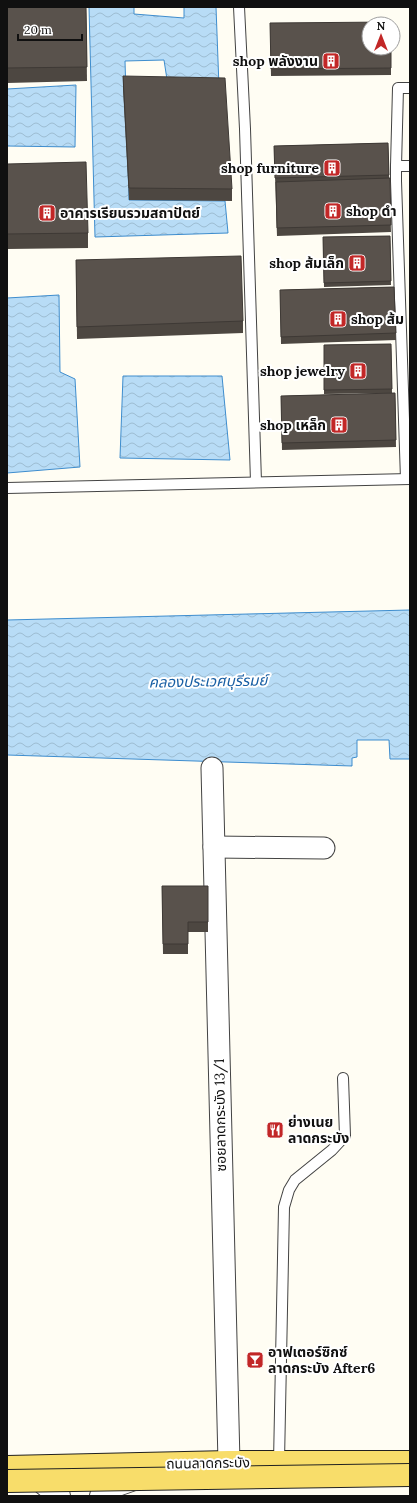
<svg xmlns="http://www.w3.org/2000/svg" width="417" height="1503" viewBox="0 0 417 1503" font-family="Lora,'Noto Sans Thai',serif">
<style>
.water{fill:url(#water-waves);stroke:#3e8dce}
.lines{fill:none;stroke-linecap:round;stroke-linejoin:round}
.service-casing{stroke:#434343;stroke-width:12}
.minor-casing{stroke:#434343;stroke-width:23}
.tertiary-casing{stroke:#434343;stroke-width:24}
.primary-casing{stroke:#212121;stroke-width:24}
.service{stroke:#fff;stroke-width:10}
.minor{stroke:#fff;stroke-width:21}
.tertiary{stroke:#fff;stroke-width:22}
.primary{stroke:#f8dd6a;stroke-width:22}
.primary-bridge-casing{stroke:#212121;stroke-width:24;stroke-linecap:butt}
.primary-bridge{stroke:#f8dd6a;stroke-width:22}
.wall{fill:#4d4741}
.building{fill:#59524c;stroke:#3e3935}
.labels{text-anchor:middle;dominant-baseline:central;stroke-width:4;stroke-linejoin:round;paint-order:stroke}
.poi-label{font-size:14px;font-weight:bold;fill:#101010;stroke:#fff;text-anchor:end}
.street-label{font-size:14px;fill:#101010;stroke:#fff}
.water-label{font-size:15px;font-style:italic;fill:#185fa4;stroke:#fff}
</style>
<defs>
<pattern id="water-waves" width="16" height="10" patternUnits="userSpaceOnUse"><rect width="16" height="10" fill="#b8dcf6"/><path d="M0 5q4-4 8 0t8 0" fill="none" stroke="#9dbcd2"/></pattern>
</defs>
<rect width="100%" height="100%" fill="#fffdf3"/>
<g class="water">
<path d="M89 7H134V14L184 18V7H216L219 87 168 86 164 60 125 61 129 200 225 201 228 233 95 237Z"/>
<path d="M76 85 75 147 7 146V89Z"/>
<path d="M59 295 60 372 75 379 80 467 7 473V298Z"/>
<path d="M123 376H222L230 460 120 458Z"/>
<path d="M410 610V759H390L389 740H357V757L352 758V766L7 755V620Z"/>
</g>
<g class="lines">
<g class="service-casing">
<g id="service">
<path d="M239 7 245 129 256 482"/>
<path d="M396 166 398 88H410"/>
<path d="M406 479 396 181V166H410"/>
<path d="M7 488 410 479"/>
<path d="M279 1462 284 1207 289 1190 295 1180 332 1150 345 1136 343 1078"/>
</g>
</g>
<g class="minor-casing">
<g id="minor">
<path d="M212 768 229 1462"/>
<path d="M214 847 324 848"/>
</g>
</g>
<g class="tertiary-casing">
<g id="tertiary">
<path d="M31 1473 59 1496"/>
<path d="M101 1496 117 1485 137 1478"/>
</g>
</g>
<g class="primary-casing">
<path id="primary" d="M7 1467 229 1462H410"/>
</g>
<use href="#service" class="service"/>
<use href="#minor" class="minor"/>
<use href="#tertiary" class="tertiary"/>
<use href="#primary" class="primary"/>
<g class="primary-bridge-casing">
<path id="primary-bridge" d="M7 1481 410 1475"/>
</g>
<use href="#primary-bridge" class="primary-bridge"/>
</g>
<g class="wall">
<path d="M7 7H86L87 81 7 83Z"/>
<path d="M270 23 391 48V75L271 76Z"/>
<path d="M123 76 232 189V201L129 200 123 88Z"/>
<path d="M388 143 391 232 277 236 274 146Z"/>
<path d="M7 164 88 233V248L7 249Z"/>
<path d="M390 236 391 285 324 287 323 237Z"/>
<path d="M76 260 243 321V333L77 339Z"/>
<path d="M394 287 396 340 281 344 280 290Z"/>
<path d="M391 344 392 393 324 394V345Z"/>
<path d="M395 393 396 447 282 450 281 396Z"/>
<path d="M162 886H208V932H188V954H163Z"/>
</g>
<g class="building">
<path d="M7 7H86L87 67 7 68Z"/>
<path d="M391 22V24H369V48H391V68L271 69 270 23Z"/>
<path d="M123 76 225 78 232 189 129 188Z"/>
<path d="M388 143 389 175 275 178 274 146Z"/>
<path d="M86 162 88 233 7 234V164Z"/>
<path d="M390 178 391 225 277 228 276 182Z"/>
<path d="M390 236 391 281 324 283 323 237Z"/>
<path d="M241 256 243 321 77 327 76 260Z"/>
<path d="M394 287 396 333 281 337 280 290Z"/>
<path d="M391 344 392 389 324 390V345Z"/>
<path d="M395 393 396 440 282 443 281 396Z"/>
<path d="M162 886H208V922H188V944H163Z"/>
</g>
<defs>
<g id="building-square" transform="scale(0.9)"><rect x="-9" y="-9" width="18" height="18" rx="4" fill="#c22727" stroke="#fff"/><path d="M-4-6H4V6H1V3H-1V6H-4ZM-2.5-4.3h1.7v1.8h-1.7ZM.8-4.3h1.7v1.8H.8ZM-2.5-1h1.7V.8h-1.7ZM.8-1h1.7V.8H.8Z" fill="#fff"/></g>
<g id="restaurant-square" transform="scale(0.9)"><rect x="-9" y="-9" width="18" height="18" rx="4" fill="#c22727" stroke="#fff"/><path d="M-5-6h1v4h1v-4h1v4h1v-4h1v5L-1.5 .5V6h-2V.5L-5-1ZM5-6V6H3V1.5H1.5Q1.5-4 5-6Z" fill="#fff"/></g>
<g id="bar-square" transform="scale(0.9)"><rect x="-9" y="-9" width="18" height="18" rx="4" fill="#c22727" stroke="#fff"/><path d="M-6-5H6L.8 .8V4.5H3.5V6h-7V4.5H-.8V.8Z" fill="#fff"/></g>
</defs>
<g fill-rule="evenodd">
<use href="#building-square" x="331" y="61"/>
<use href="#building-square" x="332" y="168"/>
<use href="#building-square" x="333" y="211"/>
<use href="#building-square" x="47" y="213"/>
<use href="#building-square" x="357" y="263"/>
<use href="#building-square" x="338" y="319"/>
<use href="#building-square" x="358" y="371"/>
<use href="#building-square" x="339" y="425"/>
<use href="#restaurant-square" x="275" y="1130"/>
<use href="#bar-square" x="255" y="1360"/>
</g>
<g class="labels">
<g class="poi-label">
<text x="318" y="61">shop พลังงาน</text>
<text x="319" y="168">shop furniture</text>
<text x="346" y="211" text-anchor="start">shop ดำ</text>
<text x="60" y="213" text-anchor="start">อาคารเรียนรวมสถาปัตย์</text>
<text x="344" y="263">shop ส้มเล็ก</text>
<text x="351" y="319" text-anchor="start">shop ส้ม</text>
<text x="345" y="371">shop jewelry</text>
<text x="326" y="425">shop เหล็ก</text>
<text x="288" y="1122" text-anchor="start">ย่างเนย<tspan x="288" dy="16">ลาดกระบัง</tspan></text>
<text x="268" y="1352" text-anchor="start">อาฟเตอร์ซิกซ์<tspan x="268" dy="16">ลาดกระบัง After6</tspan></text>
</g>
<g class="street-label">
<text transform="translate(220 1115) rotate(-91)">ซอยลาดกระบัง 13/1</text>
<text transform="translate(208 1463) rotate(-1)">ถนนลาดกระบัง</text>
</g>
<g class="water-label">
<text transform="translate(208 681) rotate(-1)">คลองประเวศบุรีรมย์</text>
</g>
</g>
<rect width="417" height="1503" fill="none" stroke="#101010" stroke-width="16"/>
<g transform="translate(381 36)"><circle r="19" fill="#ffffff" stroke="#9f9f9f"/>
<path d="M0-3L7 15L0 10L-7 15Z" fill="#c22727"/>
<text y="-6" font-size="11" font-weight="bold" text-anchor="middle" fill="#101010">N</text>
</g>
<path d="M18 34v6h64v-6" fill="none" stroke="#101010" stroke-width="2"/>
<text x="24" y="34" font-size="12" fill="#101010" stroke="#ffffff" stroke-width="3" paint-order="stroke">20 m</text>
</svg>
